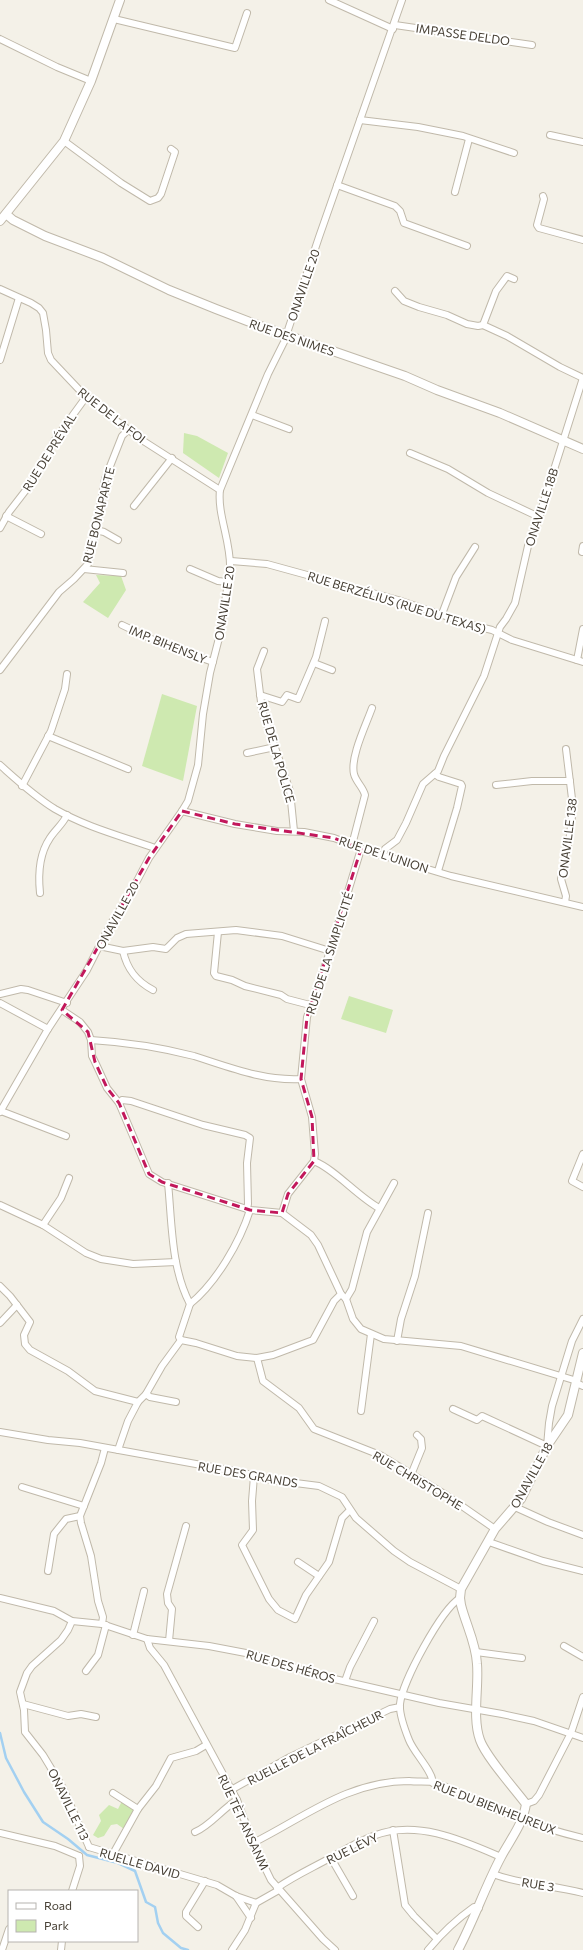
<svg xmlns="http://www.w3.org/2000/svg" width="583" height="1950" viewBox="0 0 583 1950" font-family="Commissioner,sans-serif">
<style>
.green{fill:#cee9b0}
.lines{fill:none;stroke-linecap:round;stroke-linejoin:round}
.stream{stroke:#a3d0f1;stroke-width:2.5}
.minor-casing{stroke:#c0b9aa;stroke-width:8}
.tertiary-casing{stroke:#c0b9aa;stroke-width:10}
.minor{stroke:#fff;stroke-width:6}
.tertiary{stroke:#fff;stroke-width:8}
.marked{fill:none;stroke:#c2185b;stroke-width:3;stroke-dasharray:8 5;stroke-linejoin:round}
.labels{text-anchor:middle;dominant-baseline:central;stroke-width:4;stroke-linejoin:round;paint-order:stroke}
.street-label{font-size:12px;fill:#484136;stroke:#fff}
</style>
<rect width="100%" height="100%" fill="#f4f1e8"/>
<g class="green">
<path d="M184 433 197 436 228 453 219 478 183 453Z"/>
<path d="M96 575 121 576 126 590 108 618 83 602 100 583Z"/>
<path d="M162 694 197 706 183 781 142 766Z"/>
<path d="M349 996 393 1010 386 1033 341 1019Z"/>
<path d="M122 1801 135 1811 124 1829 117 1824 111 1825 104 1836 98 1838 93 1835 101 1821 99 1815 109 1805 118 1809Z"/>
</g>
<g class="lines">
<path class="stream" d="M0 1733 6 1758 24 1792 43 1822 68 1839 87 1855 118 1863 135 1871 146 1902 155 1907 158 1923 163 1933 181 1948 188 1950"/>
<g class="minor-casing">
<g id="minor">
<path d="M329 0 393 29"/>
<path d="M114 19 235 48 247 13"/>
<path d="M395 25 532 45"/>
<path d="M0 39 57 67 91 81"/>
<path d="M360 120 418 127 463 136 514 153"/>
<path d="M550 135 583 142"/>
<path d="M64 141 121 183 150 201 158 198 161 194 175 152 171 149"/>
<path d="M337 185 395 206 400 211 404 223 467 246"/>
<path d="M455 192 469 139"/>
<path d="M543 196 544 199 537 225 539 228 583 240"/>
<path d="M0 289 31 303 39 308 43 313 46 330 48 353 51 360 86 397 118 422 145 442 220 490"/>
<path d="M395 291 404 301 419 307 447 315 467 324 478 326 483 325 507 336 560 367 583 378"/>
<path d="M483 325 496 291 507 276 514 279"/>
<path d="M0 360 19 298"/>
<path d="M252 415 289 429"/>
<path d="M410 453 448 469 488 493 539 517"/>
<path d="M134 506 172 458"/>
<path d="M6 516 41 534"/>
<path d="M0 528 9 512 36 477 54 441 86 397"/>
<path d="M96 530 104 532 118 540"/>
<path d="M582 552 583 546"/>
<path d="M231 561 267 564 398 600 472 625 492 630 512 640 583 662"/>
<path d="M84 569 123 573"/>
<path d="M190 569 218 581 227 582"/>
<path d="M442 614 456 577 475 547"/>
<path d="M122 625 162 644 213 662"/>
<path d="M264 651 257 669 262 710 290 791 294 831"/>
<path d="M577 660 583 629"/>
<path d="M314 663 332 670"/>
<path d="M0 670 59 592 74 579 88 564 96 530 105 479 122 436 128 430"/>
<path d="M260 695 282 702 287 695 298 699 316 657 325 621"/>
<path d="M48 736 128 769"/>
<path d="M247 753 275 747"/>
<path d="M0 765C18 781 34 796 55 809 86 827 121 836 155 848"/>
<path d="M435 774 439 777 461 784 462 786 457 808 438 871"/>
<path d="M496 785 532 781H570"/>
<path d="M22 786 51 731 65 689 67 674"/>
<path d="M182 811 235 824 277 831 304 832 334 838 371 852 451 876 583 907"/>
<path d="M352 845 365 795C363 787 356 782 354 774 350 757 366 725 372 708"/>
<path d="M383 855 385 849 397 840 406 823 423 784 438 771 444 756 484 676 500 627 506 619 515 603 528 546 539 517 583 378"/>
<path d="M40 893C38 874 39 854 50 838 55 830 63 824 67 815"/>
<path d="M565 902 566 896 561 879 570 835 573 807 566 749"/>
<path d="M218 932 214 973 216 976 232 980 245 986 281 995 287 999 310 1005"/>
<path d="M99 946 123 951 153 947 166 949 177 938 186 934 236 930 282 936 330 951"/>
<path d="M123 951C127 969 136 981 153 990"/>
<path d="M0 994 21 989 28 990 67 1003"/>
<path d="M0 1003 48 1029"/>
<path d="M62 1010 80 1022 88 1032 91 1040 92 1056 95 1062 107 1088 119 1103 149 1174 162 1182 250 1210 282 1213 311 1235 318 1245 341 1294 334 1301 313 1340 273 1355 257 1358 237 1356 196 1343 181 1340 162 1366 146 1394 138 1402 128 1421 118 1450"/>
<path d="M91 1040C123 1042 163 1048 194 1056 229 1067 263 1081 301 1079"/>
<path d="M119 1103 122 1100 131 1101 203 1125 245 1135 250 1138 247 1163 248 1204 247 1209"/>
<path d="M1 1111 66 1136"/>
<path d="M0 1112 48 1029 87 970 110 925 129 896 149 858 182 811 188 801 198 765 203 714 210 673 219 638 230 571C232 544 217 515 220 490L268 374 284 342 319 237 402 0"/>
<path d="M583 1154 572 1181 583 1187"/>
<path d="M314 1161C336 1170 357 1196 379 1208"/>
<path d="M168 1183C172 1223 171 1268 190 1304L179 1337 181 1340"/>
<path d="M0 1205 43 1225 86 1253 101 1259 133 1264 176 1262"/>
<path d="M282 1213 288 1194 314 1161 315 1154 312 1117 301 1079 307 1017 328 957 361 849"/>
<path d="M43 1225 61 1198 69 1178"/>
<path d="M0 1286 10 1296 30 1322 24 1335 25 1344 30 1350 68 1371 95 1391 138 1402"/>
<path d="M341 1294 346 1299 353 1319 361 1329 384 1339 461 1346 577 1381"/>
<path d="M346 1299 352 1289 367 1232 394 1183"/>
<path d="M190 1304C216 1283 240 1242 250 1210"/>
<path d="M0 1323 17 1305"/>
<path d="M397 1341 401 1319 415 1276 428 1213"/>
<path d="M257 1358 263 1381 299 1408 314 1429 380 1455 446 1495 495 1529"/>
<path d="M576 1383 583 1386"/>
<path d="M146 1394 150 1397 176 1402"/>
<path d="M453 1409 477 1420 482 1416 547 1446 549 1423 552 1406 572 1341 583 1319"/>
<path d="M361 1411 371 1334"/>
<path d="M0 1432 48 1440 80 1443 240 1472 272 1480 319 1486 342 1497 356 1518 394 1551 410 1562 461 1589"/>
<path d="M411 1475 422 1448 421 1439 417 1435"/>
<path d="M254 1476 252 1501 253 1530 242 1545 269 1599 278 1610 295 1619 306 1595 329 1562 342 1518 350 1510"/>
<path d="M22 1487 84 1506"/>
<path d="M515 1507 548 1522 583 1535"/>
<path d="M489 1542 543 1561 583 1571"/>
<path d="M298 1562 319 1576"/>
<path d="M48 1571 54 1534 66 1519 80 1516"/>
<path d="M0 1598 54 1611 72 1621 102 1624 147 1639 209 1646 251 1654 270 1659 317 1675 439 1703 502 1714 534 1721 583 1738"/>
<path d="M72 1621 68 1630 61 1640 32 1666 27 1673 20 1692 24 1710 25 1732 43 1755 63 1788 89 1847"/>
<path d="M102 1624 103 1617 98 1601 91 1556 81 1523 80 1516 101 1463 105 1448"/>
<path d="M133 1635 144 1591"/>
<path d="M147 1639 150 1648 164 1665 237 1800 253 1843 271 1880 323 1939 335 1950"/>
<path d="M169 1641 172 1609 168 1603 167 1594 186 1526"/>
<path d="M564 1646 583 1657"/>
<path d="M476 1652 522 1658"/>
<path d="M86 1671 98 1655 106 1625"/>
<path d="M345 1681 350 1667 374 1621"/>
<path d="M23 1704 68 1716 81 1714 96 1717"/>
<path d="M433 1783C432 1770 414 1753 409 1740 405 1730 399 1715 400 1704 402 1682 441 1610 460 1598"/>
<path d="M231 1790 290 1757 390 1709 400 1707"/>
<path d="M113 1793 138 1809"/>
<path d="M526 1804 534 1801 539 1795 571 1733 583 1697"/>
<path d="M393 1830 405 1905 414 1916 437 1939"/>
<path d="M195 1832C210 1826 222 1809 237 1800"/>
<path d="M0 1833 55 1846 79 1856"/>
<path d="M253 1843C305 1817 348 1781 409 1781 417 1782 425 1781 433 1782 450 1787 467 1797 483 1804 515 1818 548 1830 583 1838"/>
<path d="M89 1847 217 1885 236 1896 256 1903 279 1890"/>
<path d="M113 1854 138 1809 156 1786 171 1758 196 1751 206 1745"/>
<path d="M331 1858 353 1896"/>
<path d="M493 1874C522 1885 553 1885 583 1893"/>
<path d="M277 1888C294 1876 312 1868 330 1858 344 1850 357 1842 373 1836 416 1819 462 1840 501 1857"/>
<path d="M72 1891 80 1866 79 1856"/>
<path d="M236 1896 251 1918"/>
<path d="M198 1927 186 1916V1912L205 1881"/>
<path d="M2 1950 9 1929"/>
<path d="M61 1950 62 1941"/>
<path d="M232 1950 245 1930 256 1903"/>
<path d="M428 1950C441 1934 457 1919 474 1907L479 1908"/>
</g>
</g>
<g class="tertiary-casing">
<g id="tertiary">
<path d="M6 214 13 220 45 236 103 258 169 290 216 309 255 324 405 376 437 390 500 413 583 449"/>
<path d="M0 221 64 141 91 81 120 0"/>
<path d="M458 1950C474 1920 485 1887 501 1857 510 1840 523 1824 526 1804 514 1788 486 1757 480 1740 472 1718 479 1687 477 1664 476 1643 466 1625 461 1605L460 1598 461 1589 495 1529 521 1499 547 1446 568 1415 583 1353"/>
</g>
</g>
<use href="#minor" class="minor"/>
<use href="#tertiary" class="tertiary"/>
</g>
<path class="marked" d="M182 811 235 824 334 838 361 849 307 1017 301 1079 312 1117 314 1161 288 1194 282 1213 250 1210 162 1182 149 1174 119 1103 107 1088 95 1062 88 1032 62 1010 149 858Z"/>
<g class="labels">
<g class="street-label">
<text transform="translate(463 34) rotate(8)">IMPASSE DELDO</text>
<text transform="translate(303 285) rotate(-71)">ONAVILLE 20</text>
<text transform="translate(292 337) rotate(19)">RUE DES NIMES</text>
<text transform="translate(112 415) rotate(38)">RUE DE LA FOI</text>
<text transform="translate(49 452) rotate(-58)">RUE DE PRÉVAL</text>
<text transform="translate(541 507) rotate(-72)">ONAVILLE 18B</text>
<text transform="translate(98 515) rotate(-76)">RUE BONAPARTE</text>
<text transform="translate(397 602) rotate(17)">RUE BERZÉLIUS (RUE DU TEXAS)</text>
<text transform="translate(224 603) rotate(-81)">ONAVILLE 20</text>
<text transform="translate(168 644) rotate(22)">IMP. BIHENSLY</text>
<text transform="translate(277 752) rotate(74)">RUE DE LA POLICE</text>
<text transform="translate(567 838) rotate(-83)">ONAVILLE 138</text>
<text transform="translate(384 854) rotate(18)">RUE DE L'UNION</text>
<text transform="translate(117 915) rotate(-61)">ONAVILLE 20</text>
<text transform="translate(329 953) rotate(-72)">RUE DE LA SIMPLICITÉ</text>
<text transform="translate(248 1474) rotate(10)">RUE DES GRANDS</text>
<text transform="translate(531 1475) rotate(-61)">ONAVILLE 18</text>
<text transform="translate(418 1480) rotate(31)">RUE CHRISTOPHE</text>
<text transform="translate(291 1666) rotate(16)">RUE DES HÉROS</text>
<text transform="translate(315 1747) rotate(-27)">RUELLE DE LA FRAÎCHEUR</text>
<text transform="translate(69 1804) rotate(64)">ONAVILLE 113</text>
<text transform="translate(495 1807) rotate(21)">RUE DU BIENHEUREUX</text>
<text transform="translate(244 1822) rotate(65)">RUE TÈT ANSANM</text>
<text transform="translate(352 1848) rotate(-26)">RUE LÉVY</text>
<text transform="translate(140 1863) rotate(16)">RUELLE DAVID</text>
<text transform="translate(538 1884) rotate(9)">RUE 3</text>
</g>
</g>
<rect x="8" y="1890" width="130" height="52" fill="#ffffff" stroke="#b6b3af"/>
<rect x="16" y="1903" width="20" height="6" fill="#ffffff" stroke="#b6b3af"/>
<text x="44" y="1910" font-size="12" fill="#484136">Road</text>
<rect x="16" y="1920" width="20" height="12" fill="#cee9b0" stroke="#b6b3af"/>
<text x="44" y="1930" font-size="12" fill="#484136">Park</text>
</svg>
